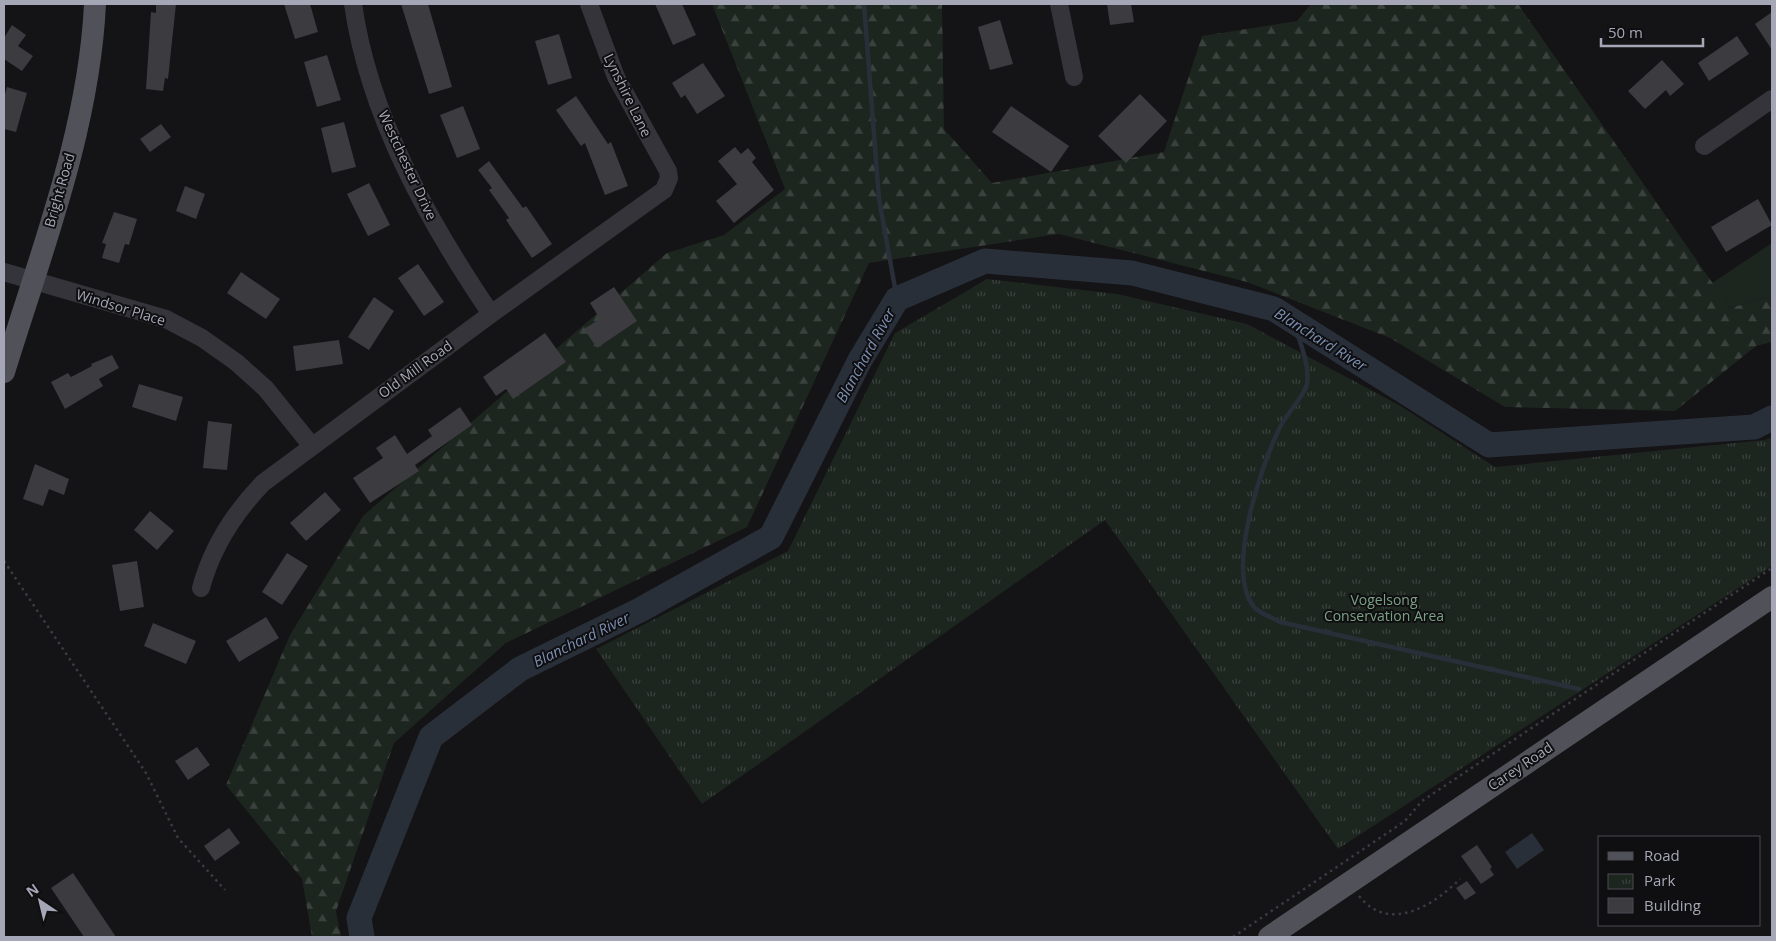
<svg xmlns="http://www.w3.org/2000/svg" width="1776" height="941" viewBox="0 0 1776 941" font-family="'Open Sans',sans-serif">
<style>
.grass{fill:#1d251f}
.forest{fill:url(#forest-firs)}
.park{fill:url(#park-tufts)}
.water{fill:#292f39}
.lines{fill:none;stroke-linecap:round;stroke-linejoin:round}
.stream{stroke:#292f39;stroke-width:4.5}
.river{stroke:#292f39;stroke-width:25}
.building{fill:#3b3b40}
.path{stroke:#3a3b41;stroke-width:2.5;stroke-dasharray:2.5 4;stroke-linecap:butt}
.minor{stroke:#34343a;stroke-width:18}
.major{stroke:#505159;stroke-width:22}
.labels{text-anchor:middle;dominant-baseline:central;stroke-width:4;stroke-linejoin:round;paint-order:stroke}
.street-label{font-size:14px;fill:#a5a7b6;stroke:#0f0e10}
.park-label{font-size:14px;fill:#7ba184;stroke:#0f0e10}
.water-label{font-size:15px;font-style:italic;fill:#7b8fb1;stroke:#0f0e10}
</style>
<defs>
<pattern id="forest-firs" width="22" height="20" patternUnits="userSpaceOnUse" patternTransform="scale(1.25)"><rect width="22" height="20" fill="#1d251f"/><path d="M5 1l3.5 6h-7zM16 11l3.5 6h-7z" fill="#3b423d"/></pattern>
<pattern id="park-tufts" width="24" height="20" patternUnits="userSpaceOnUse" patternTransform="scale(1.25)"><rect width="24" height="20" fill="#1d251f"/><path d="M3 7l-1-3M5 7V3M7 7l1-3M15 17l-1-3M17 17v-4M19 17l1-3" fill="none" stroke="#3b423d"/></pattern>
</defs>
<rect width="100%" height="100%" fill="#141315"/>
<path class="grass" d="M1772 243V296L1730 308 1712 283Z"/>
<path class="forest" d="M712 4H942L944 129 992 183 1164 152 1202 36 1297 21 1311 4H1518L1730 308 1772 296V342L1756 346 1675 411 1505 407 1390 338 1247 282 1059 234 869 263 747 527 506 643 394 743 336 911 341 937H312L302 879 226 785 290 635 363 516 667 253 724 235 785 189Z"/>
<path class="park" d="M987 279 1117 294 1247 324 1399 405 1495 467 1765 440 1772 437V566L1338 849 1105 520 702 804 596 649 788 551 895 333Z"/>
<path class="water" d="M1532 833 1544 850 1517 869 1505 852Z"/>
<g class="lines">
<g class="stream">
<path d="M864 4 879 199 897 299"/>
<path d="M1293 321C1299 340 1310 364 1307 384 1304 397 1285 415 1279 429 1261 467 1225 571 1254 607 1259 613 1273 618 1280 622L1579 689"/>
</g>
<path class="river" d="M362 937 359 918 431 737 520 669 640 610 771 537 860 360 897 299 985 261 1132 273 1274 309 1489 445 1754 427 1772 418"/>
</g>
<g class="building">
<path d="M156 4H176L168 79 165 78 163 91 146 89 151 12 156 13Z"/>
<path d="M284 4H310L318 32 295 39Z"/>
<path d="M401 4H428L452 87 429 94Z"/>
<path d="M655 4H682L696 35 673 45Z"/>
<path d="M1107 4H1131L1134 22 1110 25Z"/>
<path d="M1772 12V50L1755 24Z"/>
<path d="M1000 20 1013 64 990 70 978 27Z"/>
<path d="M12 25 26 35 18 46 33 56 22 71 4 59V38Z"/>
<path d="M559 34 572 78 548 85 535 41Z"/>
<path d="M1737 36 1749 54 1709 81 1698 63Z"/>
<path d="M327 55 341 100 317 107 304 62Z"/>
<path d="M1662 60 1684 84 1670 96 1666 90 1645 109 1628 91Z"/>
<path d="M703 63 725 96 697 114 685 95 681 98 672 83Z"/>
<path d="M7 87 27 93 16 132 4 129V98Z"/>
<path d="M1140 94 1167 121 1126 163 1098 136Z"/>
<path d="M576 96 608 144 611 142 628 186 605 195 585 143 581 146 556 110Z"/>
<path d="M463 106 480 149 457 158 440 115Z"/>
<path d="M1011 106 1069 146 1051 172 992 132Z"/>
<path d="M344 122 356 167 332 173 321 128Z"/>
<path d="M161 124 171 137 150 152 140 139Z"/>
<path d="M735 147 741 154 748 148 756 158 752 162 774 190 734 223 716 201 737 184 718 161Z"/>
<path d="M489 161 523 208 526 206 552 244 532 258 506 220 509 218 489 190 492 188 478 170Z"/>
<path d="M369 183 390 225 368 236 347 194Z"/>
<path d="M185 186 205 194 196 219 176 211Z"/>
<path d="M1758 199 1772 225 1726 252 1711 227Z"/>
<path d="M114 212 137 219 129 245 125 244 119 263 102 258 106 244 102 243Z"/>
<path d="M418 264 444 302 424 316 398 278Z"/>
<path d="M241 272 280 299 266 319 227 293Z"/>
<path d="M614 287 637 321 597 348 584 329 600 319 590 303Z"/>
<path d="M374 297 394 311 369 350 348 337Z"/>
<path d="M545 333 566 362 513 399 506 389 496 396 483 377Z"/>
<path d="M339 340 343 364 296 371 293 346Z"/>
<path d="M112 355 119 368 99 379 103 386 65 409 51 382 68 373 71 377 92 366 91 364Z"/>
<path d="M139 384 183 397 176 421 132 407Z"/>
<path d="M460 407 472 425 415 465 419 471 370 503 353 478 383 458 376 448 395 435 407 454 432 436 428 430Z"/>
<path d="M208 421 232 424 227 470 203 468Z"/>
<path d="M35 464 69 479 64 495 49 489 43 506 23 499Z"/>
<path d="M325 492 341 510 306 541 290 523Z"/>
<path d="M150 511 174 531 157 550 134 530Z"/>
<path d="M287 553 308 566 282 605 262 592Z"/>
<path d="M137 561 144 607 120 611 112 565Z"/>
<path d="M266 617 279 638 239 662 226 641Z"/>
<path d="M153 623 196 641 186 664 144 646Z"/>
<path d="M197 747 210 765 188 780 175 761Z"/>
<path d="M229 828 240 843 215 861 204 846Z"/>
<path d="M1477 845 1492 867 1490 869 1494 875 1481 884 1461 856Z"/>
<path d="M73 873 116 937H84L51 888Z"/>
<path d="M1467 881 1476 893 1465 900 1456 888Z"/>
</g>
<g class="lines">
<g class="path">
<path d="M4 561 146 773 178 838 225 890"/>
<path d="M1359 896C1389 934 1434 905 1460 879"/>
<path d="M1233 937 1405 821 1422 801 1772 568"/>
</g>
<g class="minor">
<path d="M353 4C369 116 428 221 491 314"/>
<path d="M1059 4 1074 77"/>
<path d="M1704 146 1772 99"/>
<path d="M4 272 166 319 202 338 236 362 266 389 311 445"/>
<path d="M201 588C212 547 234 513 263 483L491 314 664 190 669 178 668 171 616 77 589 4"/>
</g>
<g class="major">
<path d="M4 372C41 252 89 130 95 4"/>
<path d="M1269 937 1772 597"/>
</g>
</g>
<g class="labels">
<g class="street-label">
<text transform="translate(628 95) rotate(64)">Lynshire Lane</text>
<text transform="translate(408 165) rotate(65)">Westchester Drive</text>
<text transform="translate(59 190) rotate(-74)">Bright Road</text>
<text transform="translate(121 307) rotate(17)">Windsor Place</text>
<text transform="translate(415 369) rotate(-36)">Old Mill Road</text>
<text transform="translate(1520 766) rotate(-34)">Carey Road</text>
</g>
<g class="park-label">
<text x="1384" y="599">Vogelsong<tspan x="1384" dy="16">Conservation Area</tspan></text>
</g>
<g class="water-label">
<text transform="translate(1321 339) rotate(32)">Blanchard River</text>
<text transform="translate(865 355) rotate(-61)">Blanchard River</text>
<text transform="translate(581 639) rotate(-26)">Blanchard River</text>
</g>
</g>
<rect width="1776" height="941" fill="none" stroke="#a5a7b6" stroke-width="10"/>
<rect x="1598" y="836" width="162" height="90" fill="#0f0e10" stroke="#4b4b52"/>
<rect x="1608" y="852" width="25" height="8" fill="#505159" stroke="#4b4b52"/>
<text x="1644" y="861" font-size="15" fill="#a5a7b6">Road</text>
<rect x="1608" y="874" width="25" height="15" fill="url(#park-tufts)" stroke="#4b4b52"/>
<text x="1644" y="886" font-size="15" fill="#a5a7b6">Park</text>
<rect x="1608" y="898" width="25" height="15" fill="#3b3b40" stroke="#4b4b52"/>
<text x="1644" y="911" font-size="15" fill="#a5a7b6">Building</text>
<g transform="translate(40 901) rotate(325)" stroke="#0f0e10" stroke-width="4" paint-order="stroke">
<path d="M0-4L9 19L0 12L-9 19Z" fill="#a5a7b6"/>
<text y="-8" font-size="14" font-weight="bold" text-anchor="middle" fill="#a5a7b6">N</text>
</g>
<path d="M1601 38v8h102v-8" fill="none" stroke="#a5a7b6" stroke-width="2.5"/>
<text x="1608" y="38" font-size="15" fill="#a5a7b6" stroke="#0f0e10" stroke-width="4" paint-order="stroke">50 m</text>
</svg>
